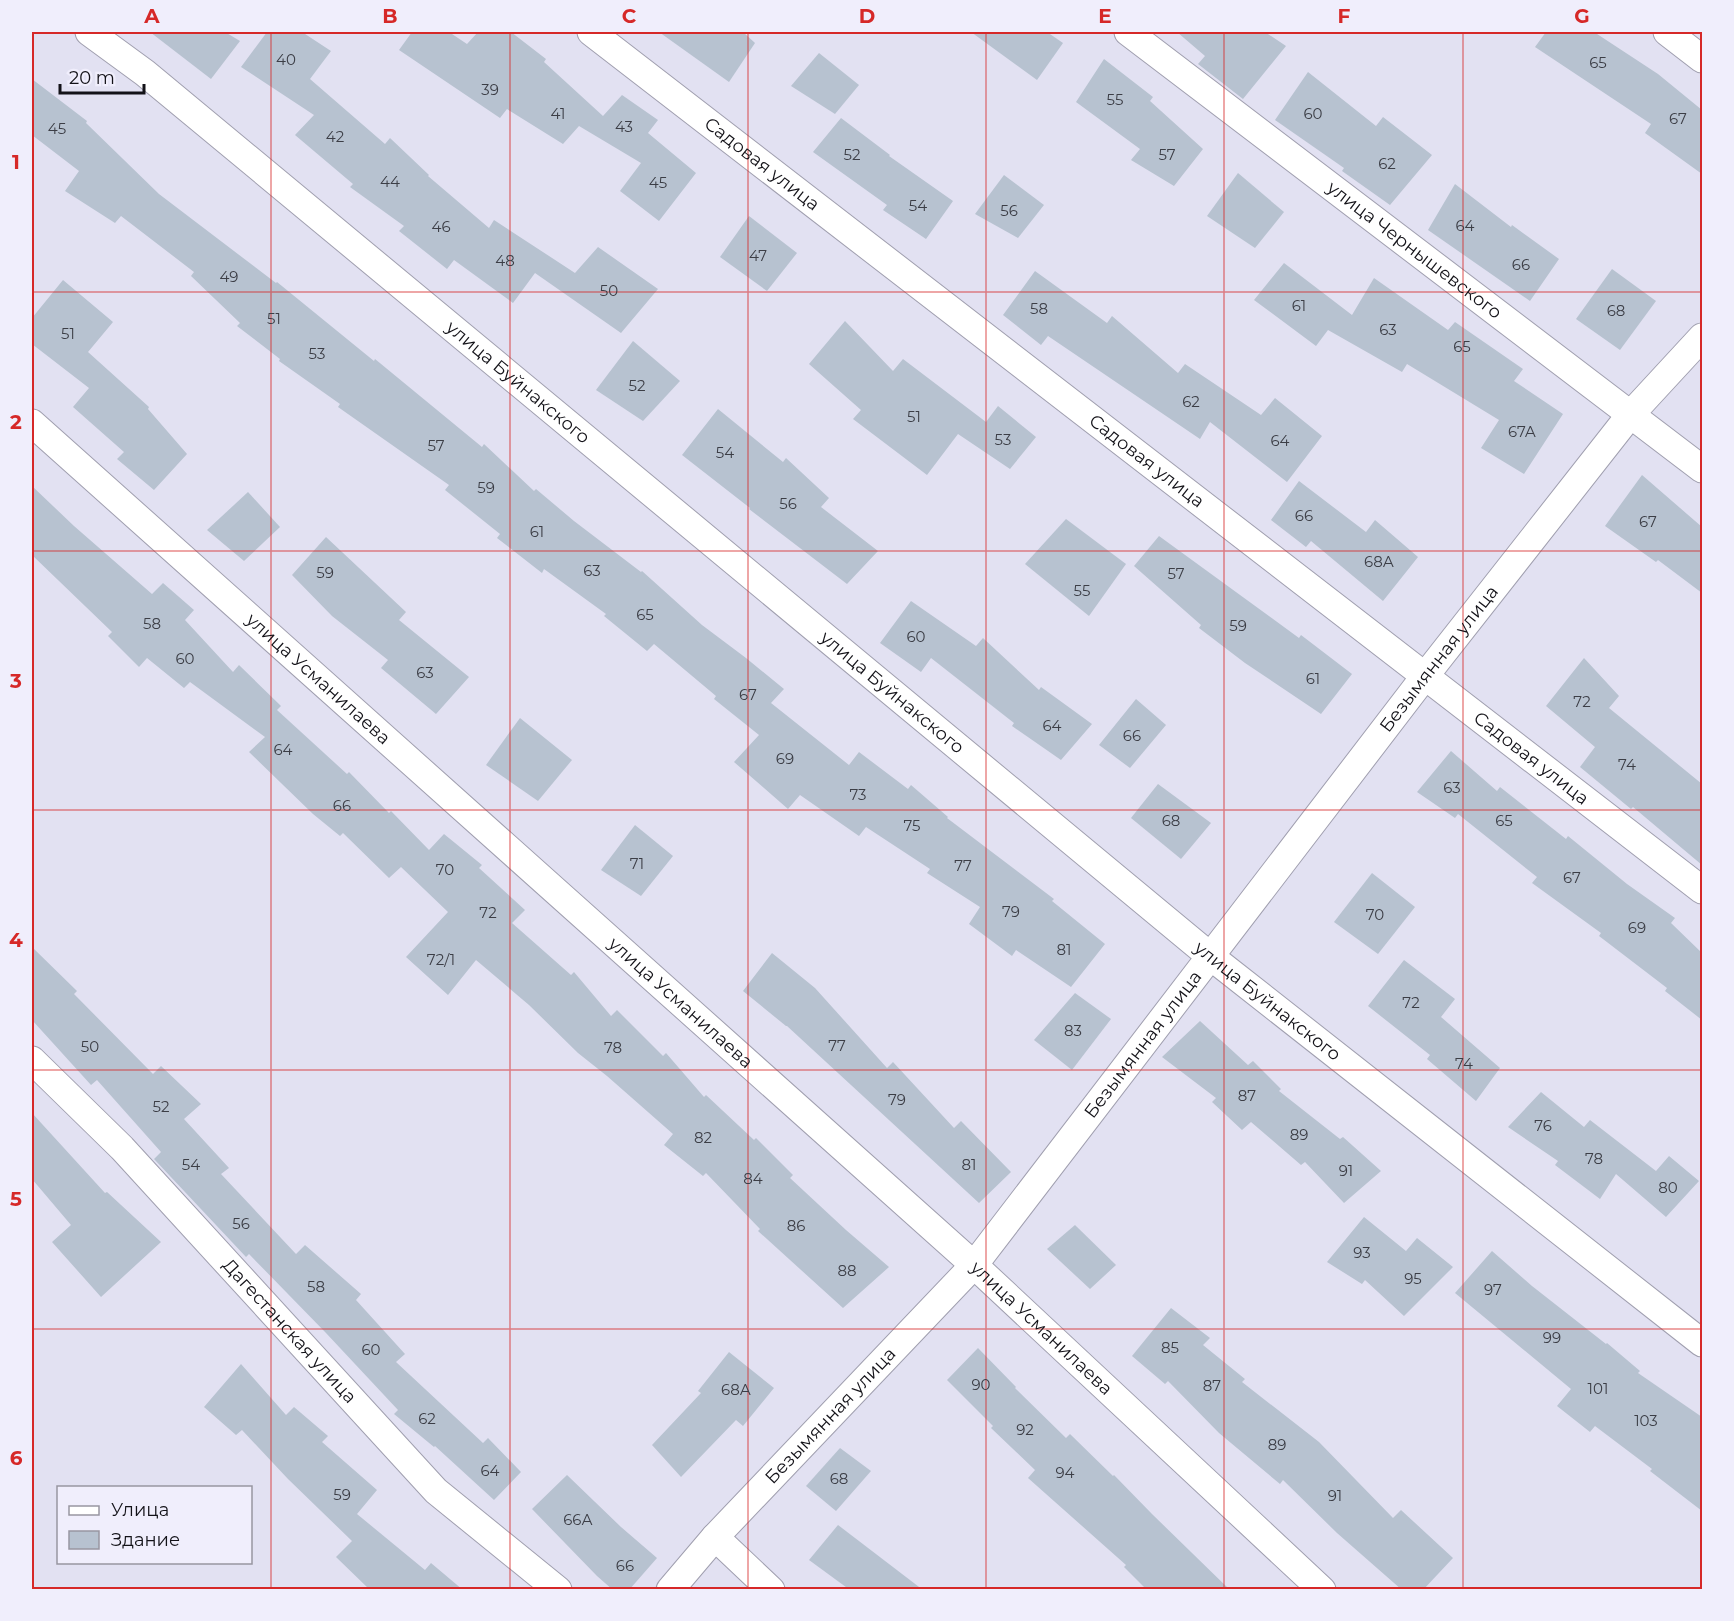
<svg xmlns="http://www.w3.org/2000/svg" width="1734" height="1621" viewBox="0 0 1734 1621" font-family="Montserrat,sans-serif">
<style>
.building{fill:#b7c2d0}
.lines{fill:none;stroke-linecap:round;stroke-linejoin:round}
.minor-casing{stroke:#a09faf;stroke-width:29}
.minor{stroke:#fff;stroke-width:27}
.grid{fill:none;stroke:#d62828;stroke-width:1.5;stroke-opacity:0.55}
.labels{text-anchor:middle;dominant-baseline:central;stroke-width:4.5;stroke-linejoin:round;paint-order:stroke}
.number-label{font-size:15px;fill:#3c3e46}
.street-label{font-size:18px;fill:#131218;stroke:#f0eefc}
.neatline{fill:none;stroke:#d62828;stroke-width:2}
.grid-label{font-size:20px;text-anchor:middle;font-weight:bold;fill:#d62828}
</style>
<rect width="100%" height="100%" fill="#e2e1f2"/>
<g class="building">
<path d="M150 32H225L240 41 211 79Z"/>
<path d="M267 32H302L331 51 310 79 385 144 390 138 429 175 428 176 489 228 494 220 575 273 598 247 658 289 621 333 535 273 513 303 454 260 447 269 399 231 404 226 350 187 353 184 295 135 314 115 241 67Z"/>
<path d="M412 32H449L467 44 478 32H511L546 59 544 62 603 116 622 95 658 120 648 133 696 173 659 221 620 191 641 163 579 126 563 144 507 109 500 118 399 50Z"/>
<path d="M659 32H743L755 43 729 82Z"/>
<path d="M971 32H1047L1063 43 1037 80Z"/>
<path d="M1177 32H1265L1286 46 1243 99 1198 64 1205 56Z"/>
<path d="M1546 32H1594L1658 74 1702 110V174L1645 133 1651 124 1535 47Z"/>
<path d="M819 53 859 85 835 114 791 86Z"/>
<path d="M1104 59 1153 97 1150 101 1203 149 1174 186 1131 160 1140 149 1076 102Z"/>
<path d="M1308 72 1376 126 1383 117 1432 155 1390 205 1342 171 1344 168 1275 120Z"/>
<path d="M32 79 87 121 86 123 159 194 276 283 277 282 374 361 375 359 482 447 484 444 534 491 536 489 574 521 641 572 642 571 702 625 746 658 784 689 771 703 849 765 859 752 908 789 911 785 948 817 947 818 1054 899 1052 901 1105 944 1071 987 1016 950 1012 956 969 924 980 907 927 873 930 869 866 827 859 836 800 795 788 809 734 762 759 735 714 699 716 696 654 644 647 651 604 616 606 614 544 569 542 573 497 538 500 534 445 490 449 485 338 407 340 404 279 361 280 359 237 326 240 323 191 276 194 272 121 216 115 223 65 191 79 171 32 135Z"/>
<path d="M841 118 890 155 889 156 953 201 926 239 883 210 887 205 813 152Z"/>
<path d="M1238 173 1284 212 1255 248 1207 216Z"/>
<path d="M1004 175 1044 205 1018 238 975 214Z"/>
<path d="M1455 184 1511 227 1512 225 1559 259 1530 301 1428 230Z"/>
<path d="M749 216 797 253 767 291 720 257Z"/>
<path d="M1284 263 1352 315 1374 278 1448 330 1455 322 1523 369 1514 381 1563 414 1524 474 1481 448 1499 420 1407 364 1402 372 1328 330 1316 346 1254 300Z"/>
<path d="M1612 269 1656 301 1620 350 1576 319Z"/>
<path d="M1035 271 1107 323 1112 316 1178 373 1185 364 1261 415 1275 398 1322 436 1287 482 1210 422 1200 439 1048 336 1041 345 1003 315Z"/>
<path d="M63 280 113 322 88 352 149 407 148 409 187 454 154 490 117 459 124 452 73 407 89 388 32 344V318Z"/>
<path d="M845 321 893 371 903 359 986 422 998 406 1036 437 1010 469 958 434 927 475 853 419 861 410 809 364Z"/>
<path d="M633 341 680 381 643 421 596 390Z"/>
<path d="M718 409 783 462 786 458 829 498 821 507 878 551 847 584 749 509 750 508 682 455Z"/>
<path d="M1642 475 1702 527V593L1658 560 1656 562 1605 526Z"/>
<path d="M1299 481 1366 532 1375 520 1418 557 1383 601 1311 541 1306 547 1271 520Z"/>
<path d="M32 486 74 526 152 594 163 583 194 610 185 620 233 672 239 665 281 706 277 710 347 774 349 772 389 813 391 811 429 850 444 834 482 865 479 868 525 910 512 923 571 975 574 972 611 1016 617 1010 663 1056 666 1053 704 1097 706 1095 754 1140 756 1138 793 1175 790 1178 846 1230 889 1267 843 1308 758 1231 760 1229 706 1173 703 1176 664 1145 673 1134 607 1076 578 1053 529 1005 476 960 448 995 406 957 448 912 401 867 389 878 343 833 340 836 313 814 249 752 265 737 190 682 184 688 147 658 139 667 108 636 112 632 32 555Z"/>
<path d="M248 492 280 527 244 561 207 530Z"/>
<path d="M1066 519 1126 564 1089 616 1025 564Z"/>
<path d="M1159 536 1299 638 1301 635 1352 674 1321 714 1245 663 1199 628 1201 625 1134 566Z"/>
<path d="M326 537 406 612 399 620 469 677 436 714 381 668 388 660 332 616 292 575Z"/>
<path d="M911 601 976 646 983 638 1039 690 1041 687 1092 724 1061 760 1012 726 1014 723 931 658 921 672 880 643Z"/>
<path d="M1584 658 1619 696 1609 708 1702 784V865L1633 807 1631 809 1580 767 1595 747 1546 706Z"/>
<path d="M1136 699 1166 725 1130 768 1099 745Z"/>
<path d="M520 718 572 760 538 801 486 765Z"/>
<path d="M1451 751 1497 791 1500 787 1566 839 1568 836 1627 884 1675 918 1671 923 1702 953V1020L1665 991 1667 988 1599 936 1601 933 1532 883 1537 877 1458 814 1455 818 1417 792Z"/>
<path d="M1158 784 1211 823 1181 859 1131 818Z"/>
<path d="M635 825 673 856 641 896 601 870Z"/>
<path d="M1372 873 1415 907 1378 954 1334 922Z"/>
<path d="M32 947 77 991 74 994 153 1074 161 1066 201 1104 184 1119 229 1168 221 1174 296 1254 305 1245 361 1294 356 1300 405 1354 396 1362 483 1443 488 1438 521 1472 494 1500 435 1446 434 1447 394 1414 398 1410 326 1333 249 1254 246 1257 154 1159 161 1152 97 1080 91 1085 32 1020Z"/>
<path d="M772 953 815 988 887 1068 893 1062 954 1128 961 1121 1011 1172 979 1203 787 1026H786L743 991Z"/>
<path d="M1404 960 1455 999 1441 1017 1500 1068 1476 1101 1427 1059 1430 1055 1368 1006Z"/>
<path d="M1075 993 1111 1019 1072 1070 1034 1040Z"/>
<path d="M1200 1021 1248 1065 1253 1061 1281 1089 1279 1091 1340 1139 1343 1137 1381 1171 1344 1203 1305 1162 1301 1165 1251 1122 1242 1130 1212 1102 1216 1098 1162 1057Z"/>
<path d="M1541 1092 1584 1127 1590 1120 1656 1171 1669 1156 1699 1181 1666 1217 1616 1174 1600 1199 1555 1165 1558 1161 1508 1127Z"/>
<path d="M32 1113 105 1193 107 1192 161 1242 101 1297 52 1242 71 1225 32 1179Z"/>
<path d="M1364 1217 1406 1251 1417 1238 1453 1267 1404 1316 1365 1280 1362 1284 1327 1262Z"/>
<path d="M1075 1225 1116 1265 1090 1289 1047 1249Z"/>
<path d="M1492 1251 1532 1286 1606 1344 1607 1343 1640 1371 1638 1373 1702 1417V1511L1650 1471 1652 1469 1595 1426 1590 1432 1557 1406 1571 1389 1455 1293Z"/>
<path d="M1171 1308 1210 1338 1203 1345 1245 1379 1242 1382 1319 1442 1393 1518 1401 1510 1453 1558 1423 1590H1402L1337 1533 1283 1480 1280 1484 1219 1433 1168 1381 1165 1384 1132 1356Z"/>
<path d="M978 1348 1016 1387 1015 1388 1066 1438 1070 1434 1113 1476 1114 1475 1152 1514 1230 1590H1147L1124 1567 1126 1565 1028 1478 1035 1470 991 1428 993 1426 947 1380Z"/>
<path d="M729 1352 774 1388 743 1426 736 1420 681 1477 652 1445 701 1393 698 1391Z"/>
<path d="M241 1364 286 1415 294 1407 328 1436 322 1442 377 1490 357 1514 425 1570 431 1563 463 1590H370L336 1557 352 1541 288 1479 242 1430 236 1435 204 1407Z"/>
<path d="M840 1448 871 1471 836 1511 806 1486Z"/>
<path d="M567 1475 621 1527 657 1558 629 1590H613L597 1576 532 1509Z"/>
<path d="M838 1525 923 1590H850L809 1560Z"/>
</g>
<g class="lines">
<g class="minor-casing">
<g id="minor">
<path id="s1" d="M89 32 145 73 1210 956 1702 1343"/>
<path id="s2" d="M591 32 1702 890"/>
<path id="s3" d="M1128 32 1702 469"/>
<path d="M1667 32 1702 59"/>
<path id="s4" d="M32 423 974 1265 1322 1590"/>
<path id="s5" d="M32 1060 122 1148 436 1491 558 1590"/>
<path d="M715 1537 771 1590"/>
<path id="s6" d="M670 1590 715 1537 974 1265 1425 676 1630 415 1702 337"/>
</g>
</g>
<use href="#minor" class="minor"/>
</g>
<path class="grid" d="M271 32V1590M510 32V1590M748 32V1590M986 32V1590M1224 32V1590M1463 32V1590M32 292H1702M32 551H1702M32 810H1702M32 1070H1702M32 1329H1702"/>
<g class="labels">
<g class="number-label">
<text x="286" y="59">40</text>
<text x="1598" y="62">65</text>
<text x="490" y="89">39</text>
<text x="1115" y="99">55</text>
<text x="558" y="113">41</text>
<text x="1313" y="113">60</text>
<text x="1678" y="118">67</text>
<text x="624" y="126">43</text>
<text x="57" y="128">45</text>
<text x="335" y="136">42</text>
<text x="852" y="154">52</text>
<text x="1167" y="154">57</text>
<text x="1387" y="163">62</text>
<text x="390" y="181">44</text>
<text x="658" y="182">45</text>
<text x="918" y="205">54</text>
<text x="1009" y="210">56</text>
<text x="1465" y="225">64</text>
<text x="441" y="226">46</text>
<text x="758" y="255">47</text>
<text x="505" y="260">48</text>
<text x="1521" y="264">66</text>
<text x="229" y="276">49</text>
<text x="609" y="290">50</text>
<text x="1299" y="305">61</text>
<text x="1039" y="308">58</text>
<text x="1616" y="310">68</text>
<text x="274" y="318">51</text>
<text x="1388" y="329">63</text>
<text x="68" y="333">51</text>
<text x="1462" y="346">65</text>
<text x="317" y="353">53</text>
<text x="637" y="385">52</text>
<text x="1191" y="401">62</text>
<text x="914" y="416">51</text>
<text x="1522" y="431">67А</text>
<text x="1003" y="439">53</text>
<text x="1280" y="440">64</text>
<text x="436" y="445">57</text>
<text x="725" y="452">54</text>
<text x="486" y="487">59</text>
<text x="788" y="503">56</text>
<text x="1304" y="515">66</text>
<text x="1648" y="521">67</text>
<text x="537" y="531">61</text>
<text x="1379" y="561">68А</text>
<text x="592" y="570">63</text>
<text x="325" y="572">59</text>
<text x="1176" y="573">57</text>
<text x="1082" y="590">55</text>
<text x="645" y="614">65</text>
<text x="152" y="623">58</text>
<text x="1238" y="625">59</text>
<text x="916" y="636">60</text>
<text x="185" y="658">60</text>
<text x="425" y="672">63</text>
<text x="1313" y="678">61</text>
<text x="748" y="694">67</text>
<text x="1582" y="701">72</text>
<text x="1052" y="725">64</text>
<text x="1132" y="735">66</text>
<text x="283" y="749">64</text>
<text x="785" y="758">69</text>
<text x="1627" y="764">74</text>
<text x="1452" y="787">63</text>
<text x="858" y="794">73</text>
<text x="342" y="805">66</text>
<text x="1171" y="820">68</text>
<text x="1504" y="820">65</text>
<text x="912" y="825">75</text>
<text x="637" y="863">71</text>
<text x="963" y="865">77</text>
<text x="445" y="869">70</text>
<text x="1572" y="877">67</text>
<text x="1011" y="911">79</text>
<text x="488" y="912">72</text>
<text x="1375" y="914">70</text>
<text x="1637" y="927">69</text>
<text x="1064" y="949">81</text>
<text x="441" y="959">72/1</text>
<text x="1411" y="1002">72</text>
<text x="1073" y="1030">83</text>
<text x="837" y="1045">77</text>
<text x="90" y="1046">50</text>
<text x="613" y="1047">78</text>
<text x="1464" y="1063">74</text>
<text x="1247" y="1095">87</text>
<text x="897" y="1099">79</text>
<text x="161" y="1106">52</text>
<text x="1543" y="1125">76</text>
<text x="1299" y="1134">89</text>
<text x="703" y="1137">82</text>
<text x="1594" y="1158">78</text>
<text x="191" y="1164">54</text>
<text x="969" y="1164">81</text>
<text x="1346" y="1170">91</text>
<text x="753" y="1178">84</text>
<text x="1668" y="1187">80</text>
<text x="241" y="1223">56</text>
<text x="796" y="1225">86</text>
<text x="1362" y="1252">93</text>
<text x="847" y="1270">88</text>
<text x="1413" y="1278">95</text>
<text x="316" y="1286">58</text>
<text x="1493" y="1289">97</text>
<text x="1552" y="1337">99</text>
<text x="1170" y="1347">85</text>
<text x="371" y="1349">60</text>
<text x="981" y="1384">90</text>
<text x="1212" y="1385">87</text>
<text x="1598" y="1388">101</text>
<text x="736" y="1389">68А</text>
<text x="427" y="1418">62</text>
<text x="1646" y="1420">103</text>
<text x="1025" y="1429">92</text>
<text x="1277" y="1444">89</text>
<text x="490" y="1470">64</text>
<text x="1065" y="1472">94</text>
<text x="839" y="1478">68</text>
<text x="342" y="1494">59</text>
<text x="1335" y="1495">91</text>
<text x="578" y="1519">66А</text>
<text x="625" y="1565">66</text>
</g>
<g class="street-label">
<text stroke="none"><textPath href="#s2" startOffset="216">Садовая улица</textPath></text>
<text stroke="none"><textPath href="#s3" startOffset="360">улица Чернышевского</textPath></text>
<text stroke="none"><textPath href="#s1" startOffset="554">улица Буйнакского</textPath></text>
<text stroke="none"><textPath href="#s2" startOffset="702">Садовая улица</textPath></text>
<text stroke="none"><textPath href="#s6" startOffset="1209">Безымянная улица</textPath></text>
<text stroke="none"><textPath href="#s4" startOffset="384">улица Усманилаева</textPath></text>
<text stroke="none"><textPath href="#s1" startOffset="1040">улица Буйнакского</textPath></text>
<text stroke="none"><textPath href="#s2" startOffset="1188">Садовая улица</textPath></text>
<text stroke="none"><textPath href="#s1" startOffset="1526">улица Буйнакского</textPath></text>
<text stroke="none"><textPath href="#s4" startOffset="870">улица Усманилаева</textPath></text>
<text stroke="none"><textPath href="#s6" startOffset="723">Безымянная улица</textPath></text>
<text stroke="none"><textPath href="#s4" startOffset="1356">улица Усманилаева</textPath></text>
<text stroke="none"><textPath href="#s5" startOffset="374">Дагестанская улица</textPath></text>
<text stroke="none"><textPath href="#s6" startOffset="237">Безымянная улица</textPath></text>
</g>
</g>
<rect width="1734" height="1621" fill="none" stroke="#f0eefc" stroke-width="66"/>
<rect x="57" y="1486" width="195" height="78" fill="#f0eefc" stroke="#9896a1" stroke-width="1.5"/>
<rect x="69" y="1506" width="30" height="9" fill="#ffffff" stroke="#9896a1" stroke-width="1.5"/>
<text x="111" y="1516" font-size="18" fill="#131218">Улица</text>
<rect x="69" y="1531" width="30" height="18" fill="#b7c2d0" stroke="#9896a1" stroke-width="1.5"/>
<text x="111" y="1546" font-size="18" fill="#131218">Здание</text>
<path d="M60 84v9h84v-9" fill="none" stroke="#131218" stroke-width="3"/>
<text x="69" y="84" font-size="18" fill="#131218" stroke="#f0eefc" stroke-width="4.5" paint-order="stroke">20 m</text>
<rect x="33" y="33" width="1668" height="1555" class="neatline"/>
<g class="grid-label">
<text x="152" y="23">A</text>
<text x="390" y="23">B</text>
<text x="629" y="23">C</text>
<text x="867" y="23">D</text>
<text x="1105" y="23">E</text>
<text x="1344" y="23">F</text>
<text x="1582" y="23">G</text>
<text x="16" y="169">1</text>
<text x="16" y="429">2</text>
<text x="16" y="688">3</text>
<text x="16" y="947">4</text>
<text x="16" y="1206">5</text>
<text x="16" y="1465">6</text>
</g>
</svg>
